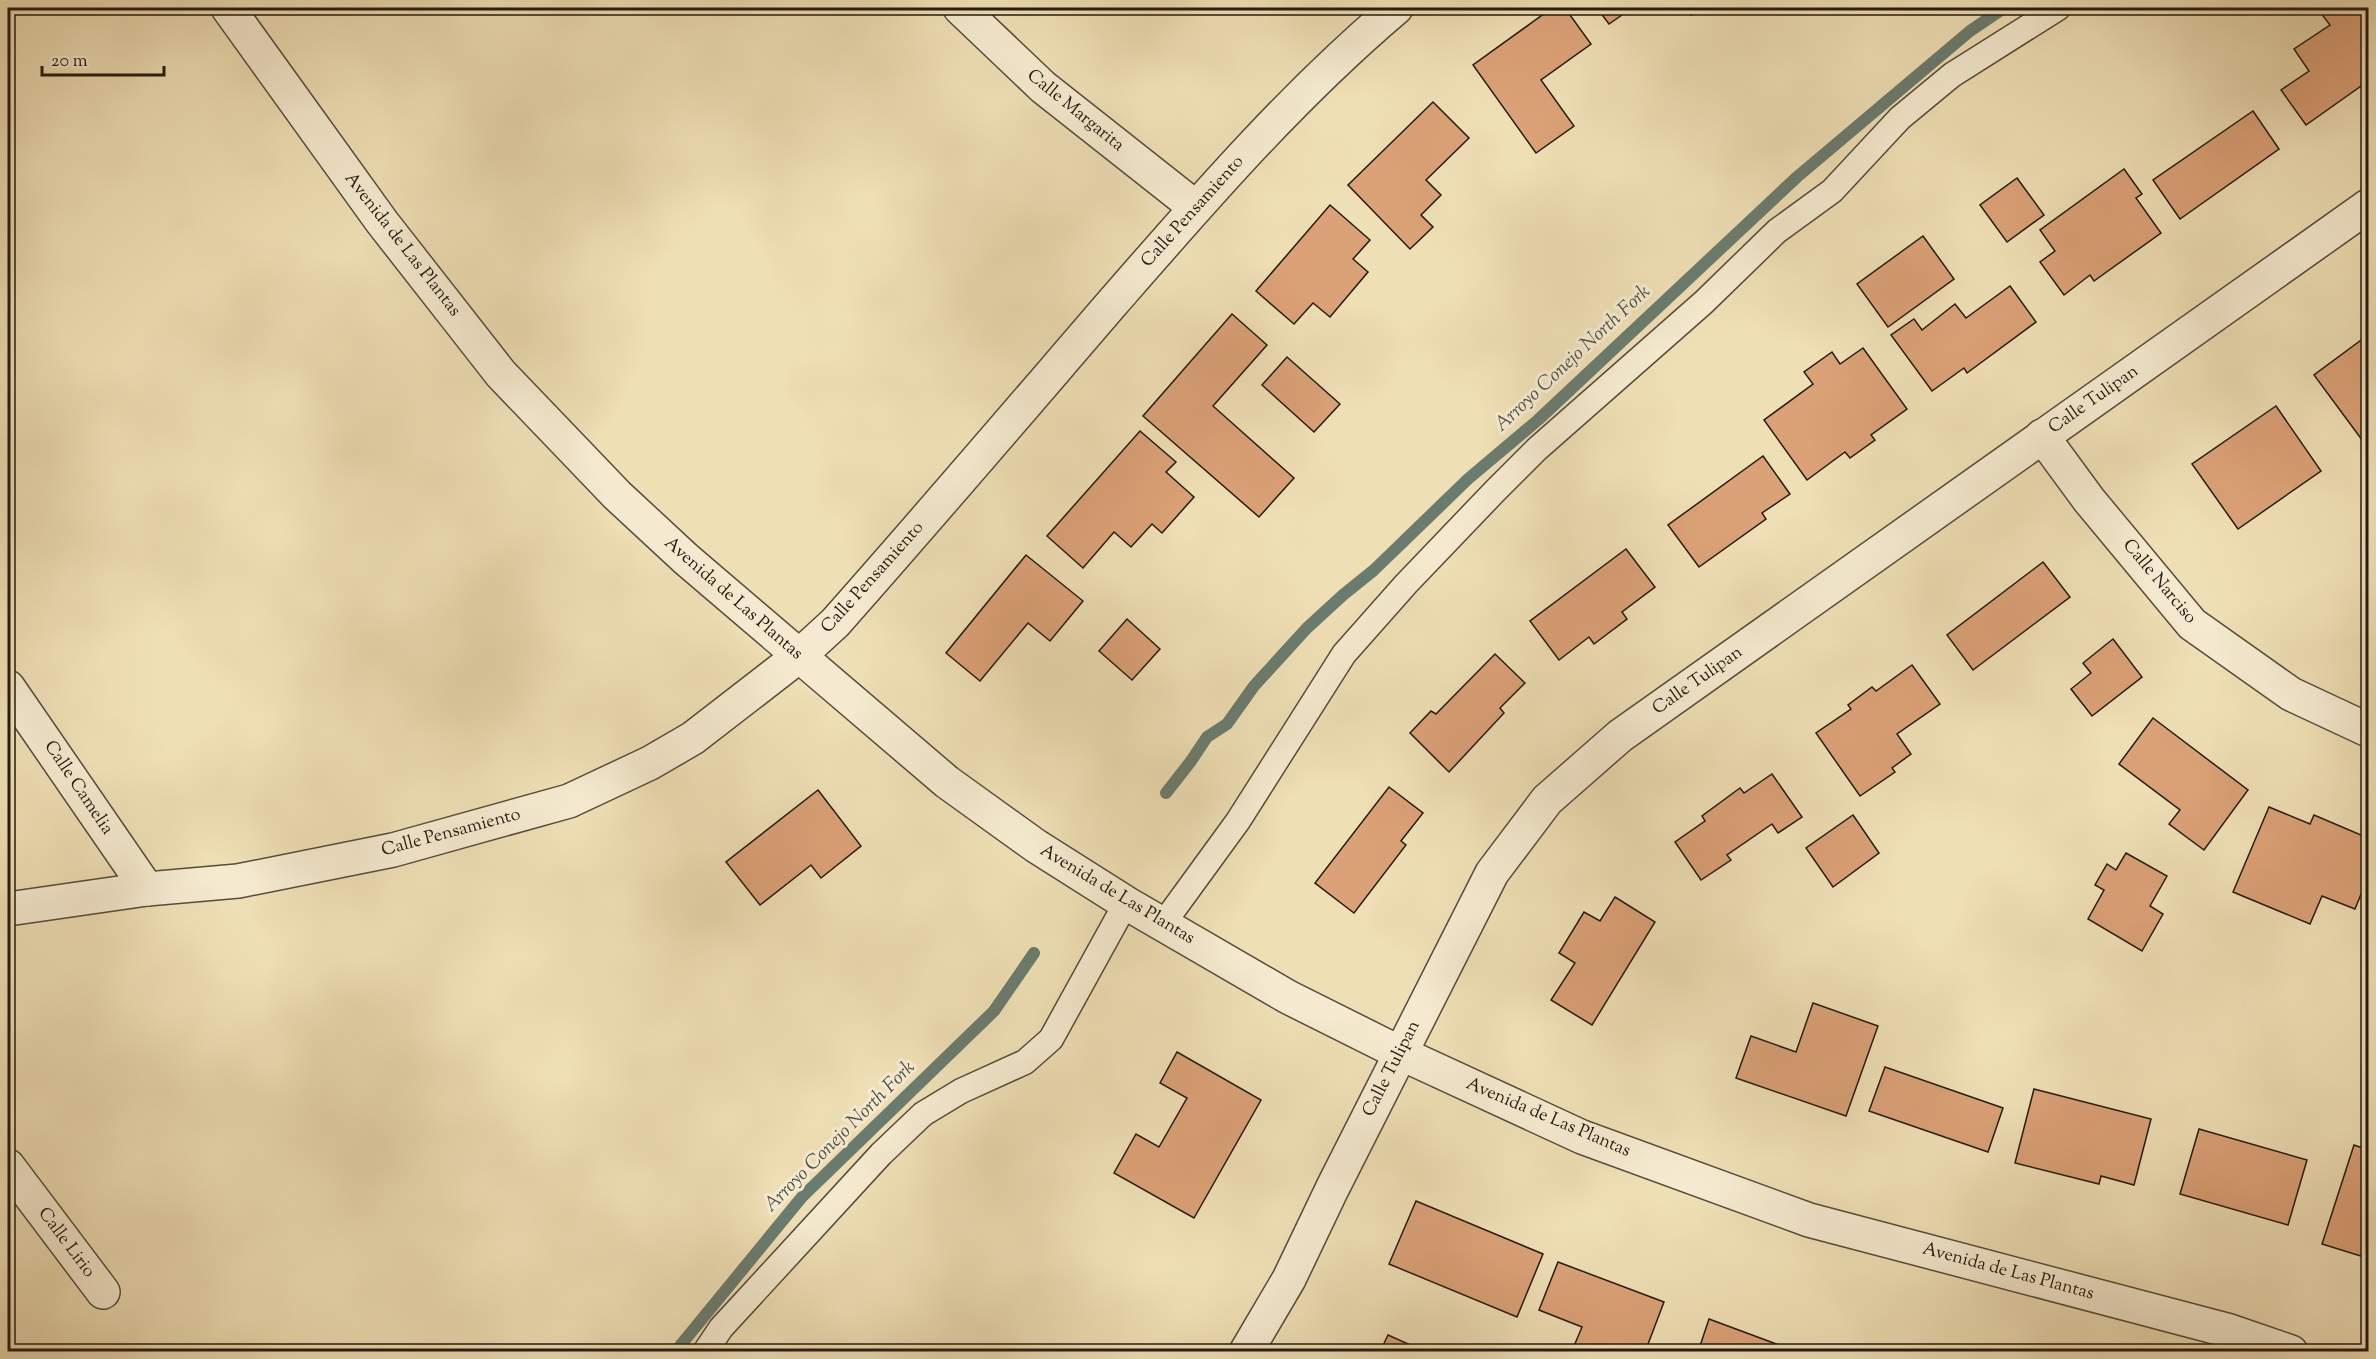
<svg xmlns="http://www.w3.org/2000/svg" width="2376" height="1359" viewBox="0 0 2376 1359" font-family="'Sorts Mill Goudy',serif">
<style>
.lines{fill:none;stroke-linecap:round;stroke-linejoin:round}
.stream{stroke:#6a7c6f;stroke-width:12}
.building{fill:#dba177;stroke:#221b12;stroke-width:1.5}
.service-casing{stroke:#554c3b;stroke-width:27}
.minor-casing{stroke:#554c3b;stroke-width:36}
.tertiary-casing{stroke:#554c3b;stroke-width:36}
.service{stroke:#f5eacf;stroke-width:24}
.minor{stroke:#f5eacf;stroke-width:33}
.tertiary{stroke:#f5eacf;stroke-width:33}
.labels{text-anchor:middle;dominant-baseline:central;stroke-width:6;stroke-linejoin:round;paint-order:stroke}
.street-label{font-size:18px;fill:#221b12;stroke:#f5eacf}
.water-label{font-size:20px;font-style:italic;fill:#4c5448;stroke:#f5eacf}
</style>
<rect width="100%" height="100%" fill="#efdfb5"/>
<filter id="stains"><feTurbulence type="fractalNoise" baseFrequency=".00333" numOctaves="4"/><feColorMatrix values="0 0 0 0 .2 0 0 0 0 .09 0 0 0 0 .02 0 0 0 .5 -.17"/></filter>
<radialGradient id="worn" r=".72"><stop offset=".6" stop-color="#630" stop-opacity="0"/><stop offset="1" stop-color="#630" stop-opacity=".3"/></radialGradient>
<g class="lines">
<g class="stream">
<path d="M1166 793 1191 761 1207 737 1227 724 1254 686 1307 628 1343 595 1374 570 1468 479 1538 420 1797 177 1970 31 2004 8"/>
<path d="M675 1352 802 1197 994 1011 1034 953"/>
</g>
</g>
<g class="building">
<path d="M1552 8H1565L1591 44 1541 80 1574 126 1536 153 1473 65Z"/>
<path d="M1597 8H1632L1609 24Z"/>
<path d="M1686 8H1701L1691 15Z"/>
<path d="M2317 8H2368V81L2306 125 2281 90 2309 71 2294 49 2330 25Z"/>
<path d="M1433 102 1469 138 1426 180 1441 195 1421 215 1433 227 1410 249 1348 185Z"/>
<path d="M2253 111 2279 149 2180 219 2153 180Z"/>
<path d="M2124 169 2142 194 2136 198 2161 233 2094 281 2090 275 2064 295 2040 262 2055 251 2040 230Z"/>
<path d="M2017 178 2044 215 2007 242 1980 205Z"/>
<path d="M1330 205 1370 240 1353 259 1368 272 1330 317 1313 303 1294 324 1256 291Z"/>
<path d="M1923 236 1954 279 1888 327 1857 284Z"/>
<path d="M2010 286 2036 322 1967 373 1964 368 1932 391 1891 335 1914 319 1922 330 1955 304 1966 318Z"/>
<path d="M1232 314 1267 345 1213 406 1294 478 1259 517 1143 416Z"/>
<path d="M2368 335V448L2314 375Z"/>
<path d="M1863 348 1907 409 1871 435 1875 440 1850 458 1845 452 1807 480 1764 420 1813 384 1804 372 1832 352 1840 364Z"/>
<path d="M1287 357 1340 404 1314 432 1262 385Z"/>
<path d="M2276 406 2321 471 2238 529 2192 464Z"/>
<path d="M1140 431 1176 462 1166 472 1194 497 1162 533 1152 524 1131 547 1114 532 1083 568 1047 536Z"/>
<path d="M1763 456 1790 494 1762 513 1766 519 1699 567 1668 525Z"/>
<path d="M1626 549 1655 587 1622 612 1627 619 1594 644 1589 637 1559 660 1530 621Z"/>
<path d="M1026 555 1083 601 1050 641 1028 623 980 681 946 653Z"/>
<path d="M2043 562 2070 597 1973 670 1947 635Z"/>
<path d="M1127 619 1160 649 1132 680 1099 651Z"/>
<path d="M2113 639 2142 677 2092 716 2071 689 2091 673 2083 663Z"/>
<path d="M1495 654 1525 683 1500 708 1504 713 1449 772 1410 733 1431 711 1436 714Z"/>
<path d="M1912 665 1940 704 1897 734 1911 754 1892 768 1895 772 1860 796 1816 733 1851 709 1848 705 1872 687 1876 691Z"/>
<path d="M2153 718 2248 790 2204 850 2169 824 2180 810 2119 764Z"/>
<path d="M1772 774 1802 817 1778 833 1772 824 1727 855 1731 860 1701 880 1675 842 1705 821 1702 816 1740 788 1744 793Z"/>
<path d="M1389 787 1423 813 1401 841 1406 845 1354 913 1315 883Z"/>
<path d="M818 790 861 846 821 878 811 865 760 905 726 862Z"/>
<path d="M2269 807 2310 824 2314 815 2368 838V877L2355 909 2322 896 2310 924 2233 892Z"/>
<path d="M1853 815 1879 853 1833 887 1806 848Z"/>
<path d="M2126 853 2167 876 2150 906 2163 914 2142 951 2088 919 2104 890 2095 885 2107 864 2116 870Z"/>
<path d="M1615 897 1655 922 1592 1025 1551 1000 1575 963 1559 953 1584 912 1600 921Z"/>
<path d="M1813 1003 1878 1026 1846 1116 1736 1078 1751 1036 1796 1052Z"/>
<path d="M1177 1052 1261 1100 1194 1218 1114 1173 1136 1134 1159 1147 1187 1098 1160 1083Z"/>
<path d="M1885 1067 2003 1108 1988 1152 1869 1111Z"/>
<path d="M2034 1089 2151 1119 2134 1185 2101 1176 2099 1184 2015 1163Z"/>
<path d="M2199 1129 2307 1160 2288 1225 2180 1194Z"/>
<path d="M2354 1145 2368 1150V1241L2364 1257 2322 1244Z"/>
<path d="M1416 1201 1543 1254 1517 1317 1389 1264Z"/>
<path d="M1558 1262 1664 1302 1645 1352H1588L1574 1346 1582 1327 1539 1310Z"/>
<path d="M1709 1319 1798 1352H1698Z"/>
<path d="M1388 1335 1426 1352H1380Z"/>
</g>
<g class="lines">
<g class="service-casing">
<g id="service">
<path d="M1163 924 1238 821 1344 654 1406 584 1494 492 1537 449 1704 302 1777 231 1832 191 1900 118 1952 75 2058 8"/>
<path d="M705 1352 721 1328 881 1154 923 1114 961 1091 1025 1062 1051 1039 1126 903"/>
</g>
</g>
<g class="minor-casing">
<g id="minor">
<path d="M960 8 1043 87 1195 207"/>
<path d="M2042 436 2089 500 2192 624 2291 694 2368 730"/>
<path d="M8 687 147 889"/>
<path d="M8 909 147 889 238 881 393 850 569 801 650 763 693 738 799 656 835 623C929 517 1021 409 1114 301 1203 199 1292 96 1396 8"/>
<path d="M8 1166 103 1292"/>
<path d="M1246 1352 1289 1279 1332 1189 1492 873 1547 800 1620 736 2368 206"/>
</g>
</g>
<g class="tertiary-casing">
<path id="tertiary" d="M228 8 382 222 501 374 617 495 686 559 947 782 1036 846 1126 903 1288 997 1400 1053 1582 1137 1809 1220 2230 1331 2291 1352"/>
</g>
<use href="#service" class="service"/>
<use href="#minor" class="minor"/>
<use href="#tertiary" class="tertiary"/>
</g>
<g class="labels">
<g class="street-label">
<text transform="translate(1075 111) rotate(39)">Calle Margarita</text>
<text transform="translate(1193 212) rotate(-48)">Calle Pensamiento</text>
<text transform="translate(402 245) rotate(52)">Avenida de Las Plantas</text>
<text transform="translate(2094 400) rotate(-35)">Calle Tulipan</text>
<text transform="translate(873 578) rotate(-48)">Calle Pensamiento</text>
<text transform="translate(2159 582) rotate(50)">Calle Narciso</text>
<text transform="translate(733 599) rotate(41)">Avenida de Las Plantas</text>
<text transform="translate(1698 681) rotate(-35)">Calle Tulipan</text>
<text transform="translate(78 788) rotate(56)">Calle Camelia</text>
<text transform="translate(451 833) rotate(-15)">Calle Pensamiento</text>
<text transform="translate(1117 895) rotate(31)">Avenida de Las Plantas</text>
<text transform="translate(1392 1069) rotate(-63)">Calle Tulipan</text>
<text transform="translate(1548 1118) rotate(23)">Avenida de Las Plantas</text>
<text transform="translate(66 1243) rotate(53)">Calle Lirio</text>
<text transform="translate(2008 1272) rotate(15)">Avenida de Las Plantas</text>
</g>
<g class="water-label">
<text transform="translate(1573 359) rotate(-43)">Arroyo Conejo North Fork</text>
<text transform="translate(840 1137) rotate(-45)">Arroyo Conejo North Fork</text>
</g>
</g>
<rect width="2376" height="1359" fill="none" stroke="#efdfb5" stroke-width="30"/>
<rect x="9" y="9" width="2358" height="1341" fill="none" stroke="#221b12" stroke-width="3"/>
<rect x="15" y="15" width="2346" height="1329" fill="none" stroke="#221b12" stroke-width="1.5"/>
<path d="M42 66v9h122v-9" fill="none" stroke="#221b12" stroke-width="3"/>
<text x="51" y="66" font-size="18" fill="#221b12" stroke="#f5eacf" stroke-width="4.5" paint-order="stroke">20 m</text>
<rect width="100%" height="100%" filter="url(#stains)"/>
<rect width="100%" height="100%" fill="url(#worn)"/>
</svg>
